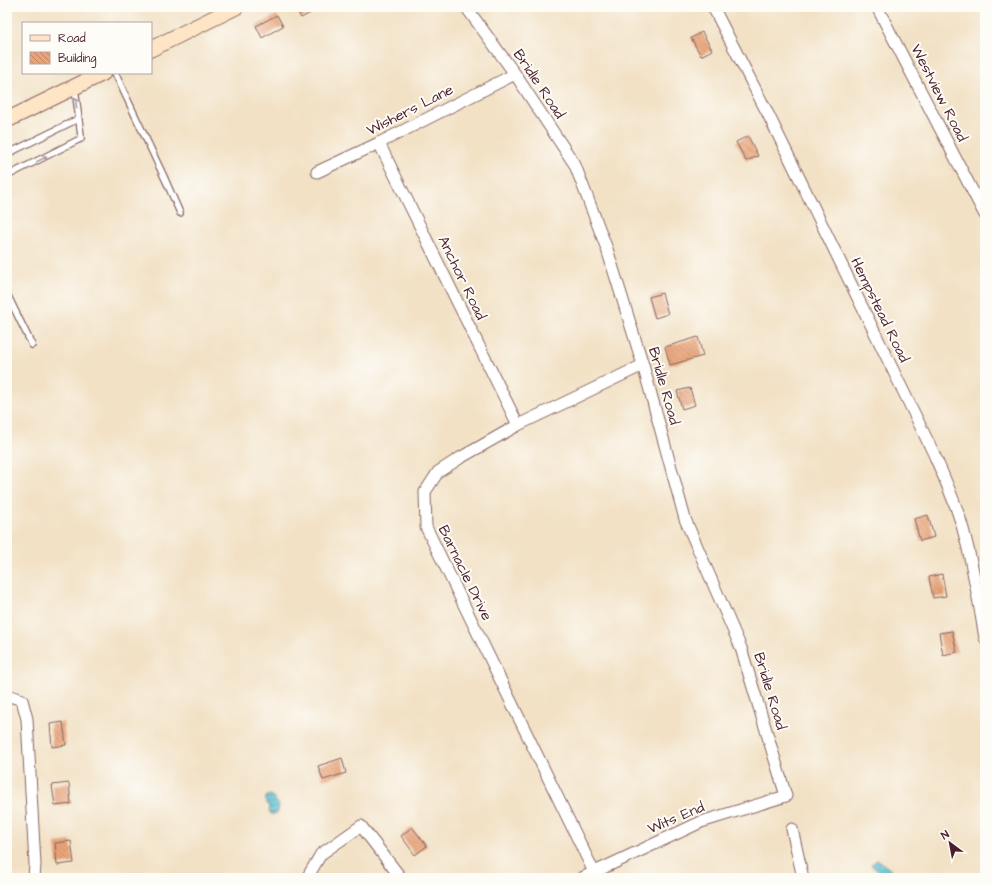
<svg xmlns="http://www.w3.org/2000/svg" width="992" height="885" viewBox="0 0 992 885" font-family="'Architects Daughter',sans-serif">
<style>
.water{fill:url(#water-rules);stroke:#4e6e7c}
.building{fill:url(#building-back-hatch)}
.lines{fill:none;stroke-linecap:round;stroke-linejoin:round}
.lane-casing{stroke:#856361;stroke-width:8}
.street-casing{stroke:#856361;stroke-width:13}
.secondary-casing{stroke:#856361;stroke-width:17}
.lane{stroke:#fff;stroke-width:5.5}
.street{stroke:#fff;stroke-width:11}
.secondary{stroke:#fde5c5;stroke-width:15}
.oneway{stroke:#ae9aa0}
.labels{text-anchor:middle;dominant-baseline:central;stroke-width:4;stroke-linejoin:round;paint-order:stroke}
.street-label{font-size:15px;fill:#4a1f2b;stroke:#fdfcf7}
</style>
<defs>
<pattern id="water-rules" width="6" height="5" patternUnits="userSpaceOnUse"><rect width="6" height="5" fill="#52bdce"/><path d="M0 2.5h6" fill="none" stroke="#4699a7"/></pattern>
<pattern id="building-back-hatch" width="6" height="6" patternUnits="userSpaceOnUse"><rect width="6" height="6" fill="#e9a377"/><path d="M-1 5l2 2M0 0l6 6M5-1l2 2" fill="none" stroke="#bf8462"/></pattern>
</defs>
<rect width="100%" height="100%" fill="#fdfcf7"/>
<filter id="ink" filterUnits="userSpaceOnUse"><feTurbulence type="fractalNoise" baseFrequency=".025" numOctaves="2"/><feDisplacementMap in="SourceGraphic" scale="8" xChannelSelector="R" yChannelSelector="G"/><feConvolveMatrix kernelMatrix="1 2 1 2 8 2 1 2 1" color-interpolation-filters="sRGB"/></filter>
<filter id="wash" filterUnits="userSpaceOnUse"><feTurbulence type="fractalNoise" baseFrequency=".012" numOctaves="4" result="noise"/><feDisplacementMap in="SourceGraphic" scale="16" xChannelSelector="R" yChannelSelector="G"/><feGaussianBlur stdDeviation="0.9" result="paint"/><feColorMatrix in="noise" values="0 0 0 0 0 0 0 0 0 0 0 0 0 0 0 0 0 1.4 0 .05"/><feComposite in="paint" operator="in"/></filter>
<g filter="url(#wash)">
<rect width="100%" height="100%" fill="#f2e1c5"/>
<g class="water">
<path d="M269 795 272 796 279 805 278 812 275 814H271L269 811 270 807 265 801 266 797Z"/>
<path d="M877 859 892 871 886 878 871 865Z"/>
</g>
<g id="blocks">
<g class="building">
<path d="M295 7H322L301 18Z"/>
<path d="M277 15 283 26 262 38 256 26Z"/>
<path d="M702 32 712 50 701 56 691 38Z"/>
<path d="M748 136 758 156 746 161 736 142Z"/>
<path d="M662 293 668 314 655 318 649 297Z"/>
<path d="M698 337 703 356 670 365 665 347Z"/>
<path d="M690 388 695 405 682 409 677 391Z"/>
<path d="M928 515 934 537 920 541 914 519Z"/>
<path d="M942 574 946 596 933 598 929 577Z"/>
<path d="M952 631 957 652 943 655 939 633Z"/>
<path d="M63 722 66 745 52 747 50 724Z"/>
<path d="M342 758 346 773 323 780 318 766Z"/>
<path d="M69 783 71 804 55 806 52 785Z"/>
<path d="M412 827 427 846 415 855 401 836Z"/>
<path d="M71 841 74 863 57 865 55 843Z"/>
</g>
</g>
</g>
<g filter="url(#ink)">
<use href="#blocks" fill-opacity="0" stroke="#856361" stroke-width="1"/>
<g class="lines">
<g class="lane-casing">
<g id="lane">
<path d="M115 73 165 179 180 213"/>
<path d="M7 154 78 119"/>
<path d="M7 176 78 140 81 139V136L75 88"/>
<path d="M7 294 32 345"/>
</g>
</g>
<g class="street-casing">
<g id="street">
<path d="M466 7 515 74 575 165 607 249 643 365 685 519 741 648 786 796 701 822 582 878"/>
<path d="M713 7 768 114 933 452C944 477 956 503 963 529 973 565 979 602 985 638"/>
<path d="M877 7 985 215"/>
<path d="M379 143 518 425"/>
<path d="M317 172 379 143 515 74"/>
<path d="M7 695 22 700 27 719 35 864 34 878"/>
<path d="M792 829 803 878"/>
<path d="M594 872 426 527 425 492 438 472 460 458 518 425 643 365"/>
<path d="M307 878 321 854 361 826 401 878"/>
</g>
</g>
<g class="secondary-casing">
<g id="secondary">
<path d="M151 49 236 7"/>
<path d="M7 120 103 73"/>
</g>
</g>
<use href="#lane" class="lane"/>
<use href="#street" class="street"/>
<use href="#secondary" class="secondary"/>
</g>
<defs><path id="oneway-shaft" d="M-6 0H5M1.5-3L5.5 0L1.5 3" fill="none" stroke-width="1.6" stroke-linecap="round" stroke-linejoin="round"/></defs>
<g class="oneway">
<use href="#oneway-shaft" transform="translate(76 103) rotate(-97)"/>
<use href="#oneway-shaft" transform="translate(42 159) rotate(-27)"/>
</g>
</g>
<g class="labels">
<g class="street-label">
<text transform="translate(539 84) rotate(56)">Bridle Road</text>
<text transform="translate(939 93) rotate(63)">Westview Road</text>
<text transform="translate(410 110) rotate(-27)">Wishers Lane</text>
<text transform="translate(462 278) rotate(64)">Anchor Road</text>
<text transform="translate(880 310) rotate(64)">Hempstead Road</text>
<text transform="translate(664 386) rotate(74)">Bridle Road</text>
<text transform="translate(465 573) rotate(64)">Barnacle Drive</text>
<text transform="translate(770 691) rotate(73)">Bridle Road</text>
<text transform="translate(676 818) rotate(-23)">Wits End</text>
</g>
</g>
<rect width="992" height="885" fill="none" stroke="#fdfcf7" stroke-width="24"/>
<rect x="22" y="22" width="130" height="52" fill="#fdfcf7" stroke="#b5a4a5"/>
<rect x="30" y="35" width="20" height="6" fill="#fde5c5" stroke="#b5a4a5"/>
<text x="58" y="42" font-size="12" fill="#4a1f2b">Road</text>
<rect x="30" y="52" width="20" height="12" fill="url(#building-back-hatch)" stroke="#b5a4a5"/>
<text x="58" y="62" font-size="12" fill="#4a1f2b">Building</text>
<g transform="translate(950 843) rotate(328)" stroke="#fdfcf7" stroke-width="3" paint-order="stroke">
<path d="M0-3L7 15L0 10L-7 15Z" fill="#4a1f2b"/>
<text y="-6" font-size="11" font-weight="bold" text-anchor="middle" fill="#4a1f2b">N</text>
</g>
</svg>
